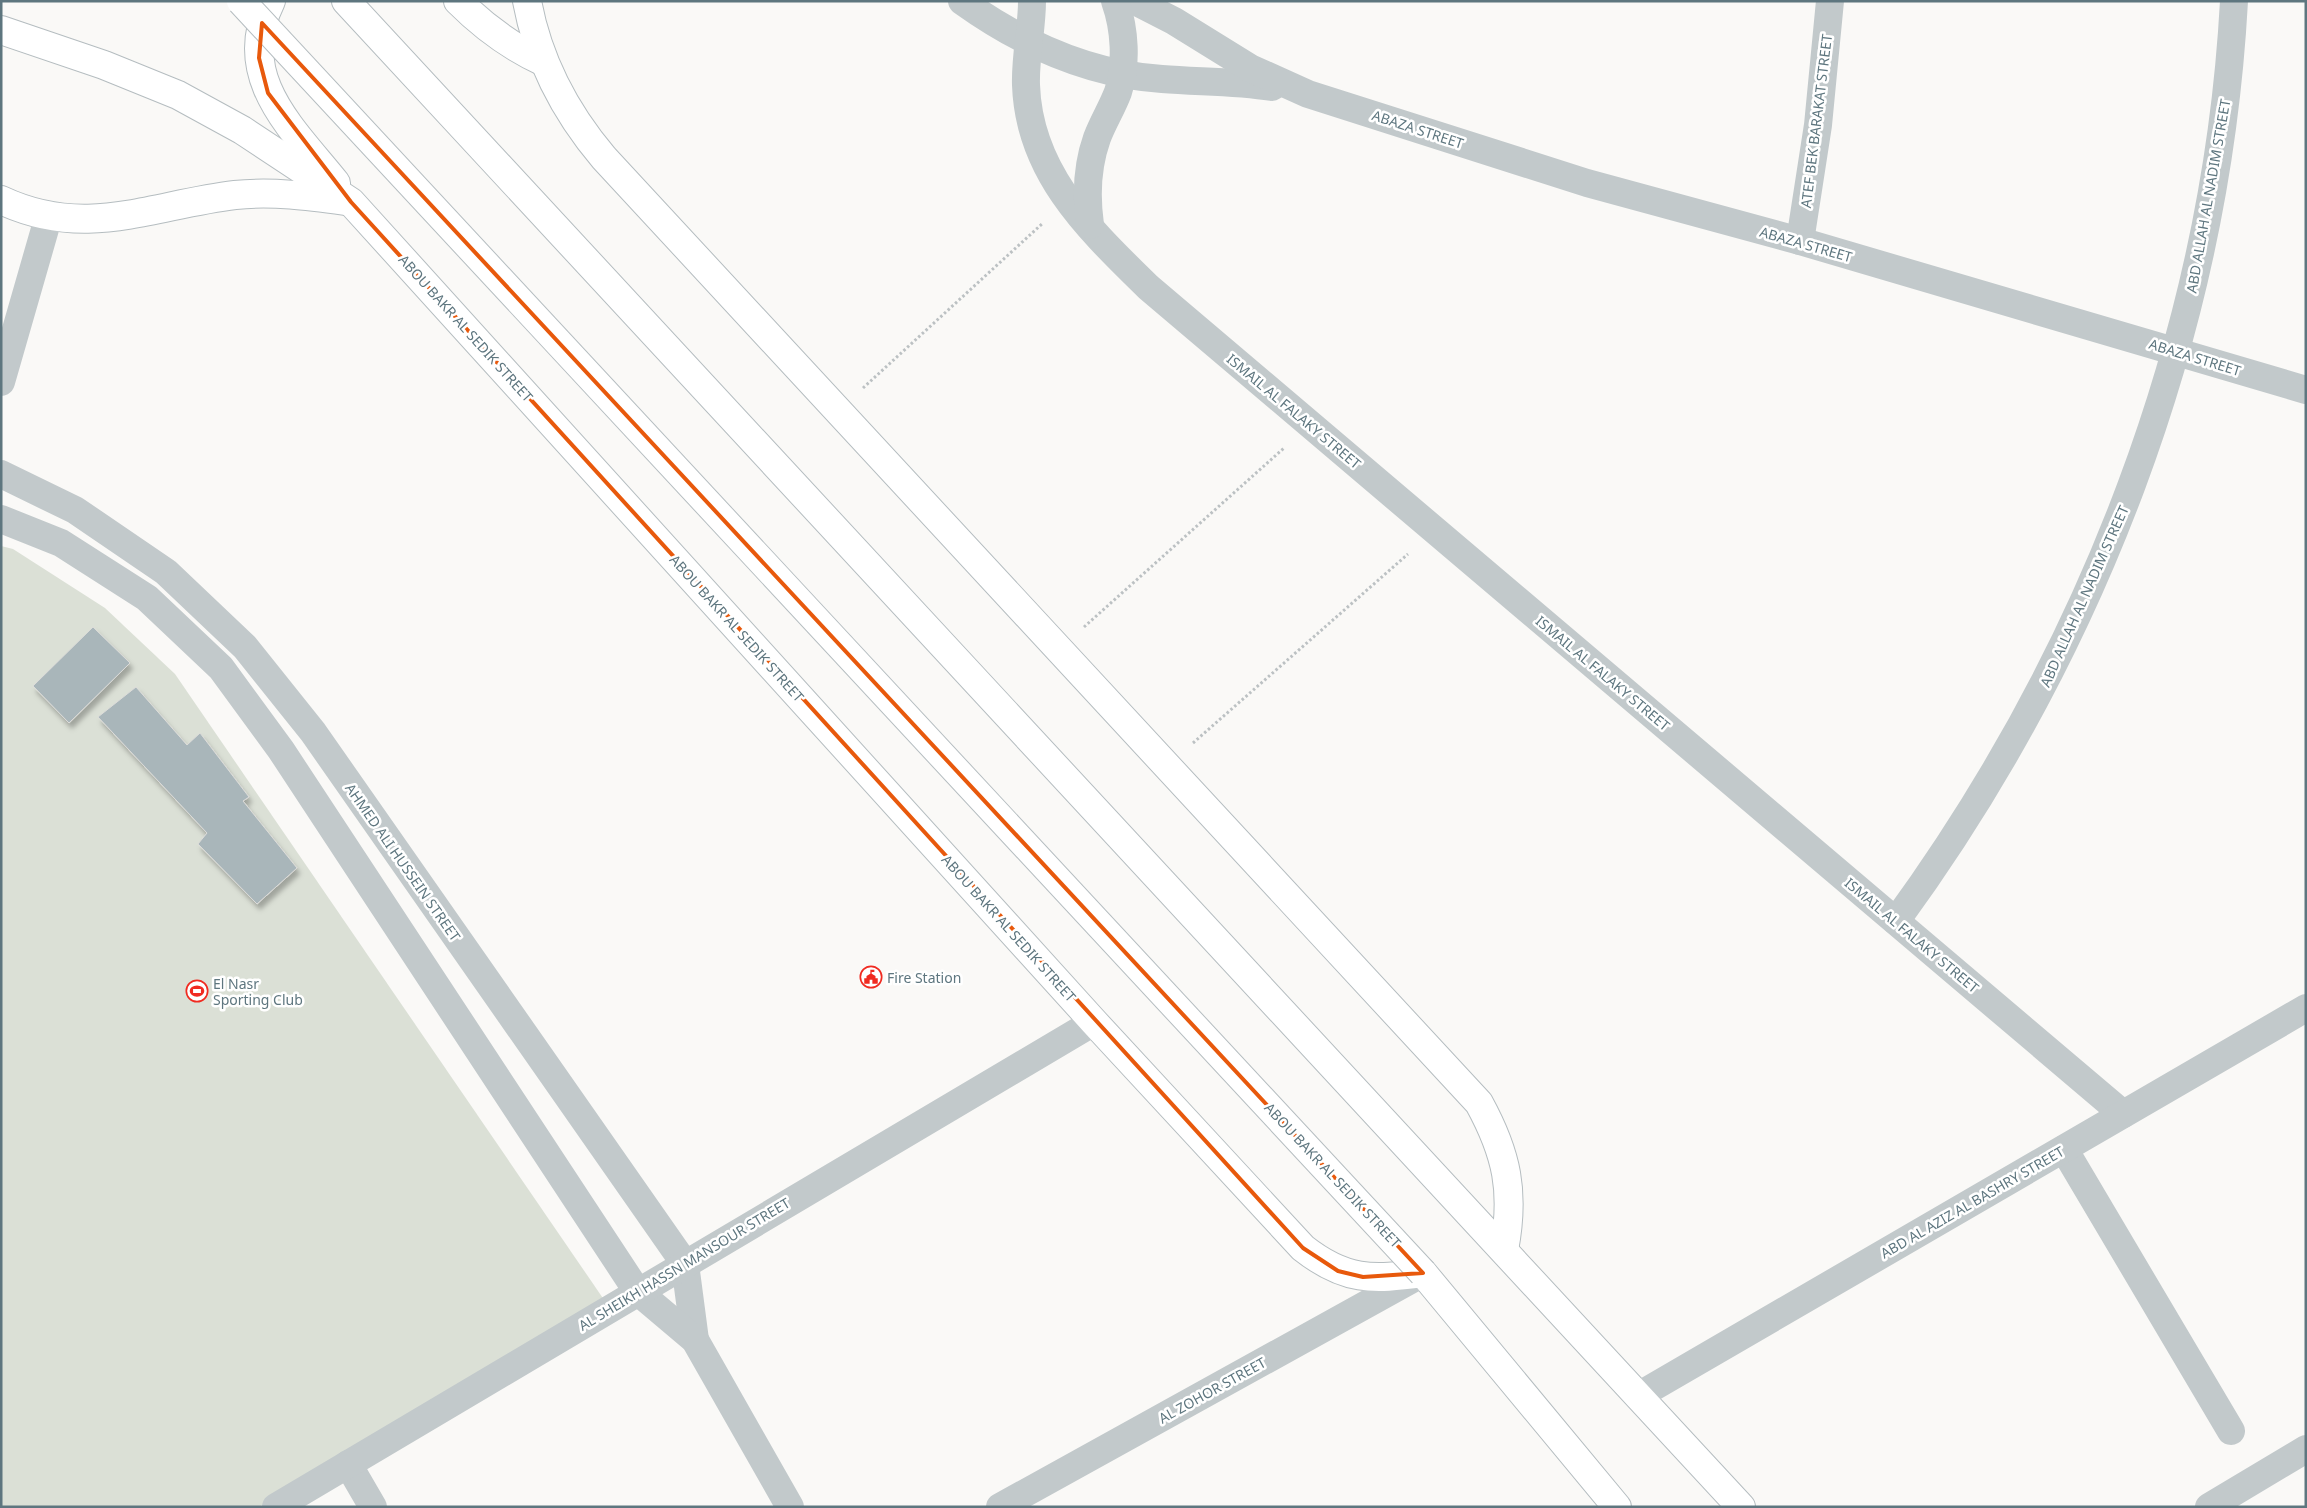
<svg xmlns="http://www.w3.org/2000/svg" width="2307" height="1508" viewBox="0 0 2307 1508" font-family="'Noto Sans',sans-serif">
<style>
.green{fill:#dbe0d6}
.building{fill:#a9b6ba;stroke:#dcdbd9;filter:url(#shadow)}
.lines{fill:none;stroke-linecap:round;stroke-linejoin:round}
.major-casing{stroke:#b5bdc0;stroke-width:30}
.path{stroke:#bcc1c3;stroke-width:3;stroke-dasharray:2.5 2.5;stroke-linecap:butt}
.minor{stroke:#c2c9cb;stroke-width:28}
.major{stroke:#fff;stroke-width:28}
.major-bridge-casing{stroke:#b5bdc0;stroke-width:30;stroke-linecap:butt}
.major-bridge{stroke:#fff;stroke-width:28}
.marked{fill:none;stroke:#e8590c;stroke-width:4;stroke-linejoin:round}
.labels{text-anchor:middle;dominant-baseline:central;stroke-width:5;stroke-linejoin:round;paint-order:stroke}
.street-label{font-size:14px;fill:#5e767f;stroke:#fff}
.poi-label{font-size:14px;fill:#5e767f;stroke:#fff;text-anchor:start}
</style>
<defs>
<filter id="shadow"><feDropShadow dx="3" dy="5.5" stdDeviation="2.5" flood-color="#0004"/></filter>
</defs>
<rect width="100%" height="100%" fill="#faf9f7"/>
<path class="green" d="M1 546 13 549 105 608 175 674 609 1307 259 1507H1Z"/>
<g class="building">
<path d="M93 627 130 663 69 723 33 686Z"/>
<path d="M136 687 187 745 200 733 249 797 243 801 297 868 257 904 198 844 207 833 98 717Z"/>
</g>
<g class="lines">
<g class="major-casing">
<g id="major">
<path d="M271 1C233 77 293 129 336 183"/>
<path d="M346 1 1741 1507"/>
<path d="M458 1C484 27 511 47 544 62"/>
<path d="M527 1C538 61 565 112 604 158L1479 1103C1507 1154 1515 1192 1504 1250"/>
<path d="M1 30 104 65 178 95 242 130 351 202 1094 1022 1303 1248C1345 1281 1372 1280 1423 1273L1617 1507"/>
<path d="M1 200C86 240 151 205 235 195 272 191 309 196 345 201"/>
</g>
</g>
<g class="path">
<path d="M863 388 1043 223"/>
<path d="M1084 627 1284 448"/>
<path d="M1193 743 1408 554"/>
</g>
<g class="minor">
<path d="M962 1C1022 44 1087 74 1162 79 1199 82 1235 81 1272 87"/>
<path d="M1032 1C1032 29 1025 57 1026 85 1029 173 1089 229 1148 287L2123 1114"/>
<path d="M1135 1 1174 21 1250 68 1308 94 1587 183 1800 241 2306 390"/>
<path d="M1090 225C1086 196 1087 166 1097 138 1103 122 1112 108 1118 92 1127 64 1125 29 1115 1"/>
<path d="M1800 241 1818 125 1830 1"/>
<path d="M1 382 49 215"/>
<path d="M1 474 75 510 166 572 245 647 313 732 685 1264 695 1340"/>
<path d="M1 519 61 543 147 598 221 668 281 750 637 1291 695 1340 790 1507"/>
<path d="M1896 921C2091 654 2216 334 2234 1"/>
<path d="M2064 1149 2231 1431"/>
<path d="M1638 1396 2306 1008"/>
<path d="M348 1464 373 1507"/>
<path d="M276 1507 1094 1022"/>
<path d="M1000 1507 1423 1273"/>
<path d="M2209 1507 2306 1449"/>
</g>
<use href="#major" class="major"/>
<g class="major-bridge-casing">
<path id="major-bridge" d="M241 1 1423 1273"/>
</g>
<use href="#major-bridge" class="major-bridge"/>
</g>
<path class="marked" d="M262 23 1423 1273 1363 1277 1338 1271 1303 1248 351 202 268 93 259 58Z"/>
<defs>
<g id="civic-ring" transform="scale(1.125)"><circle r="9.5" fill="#fff" stroke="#f02b21" stroke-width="1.5"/><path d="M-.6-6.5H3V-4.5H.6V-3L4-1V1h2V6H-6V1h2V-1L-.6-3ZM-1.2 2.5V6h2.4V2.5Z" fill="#f02b21"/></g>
<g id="stadium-ring" transform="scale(1.125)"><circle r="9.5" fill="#fff" stroke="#f02b21" stroke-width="1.5"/><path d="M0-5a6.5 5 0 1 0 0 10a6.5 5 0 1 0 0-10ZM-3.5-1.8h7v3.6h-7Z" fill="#f02b21"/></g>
</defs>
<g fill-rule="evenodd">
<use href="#civic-ring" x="871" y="977"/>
<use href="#stadium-ring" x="197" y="991"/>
</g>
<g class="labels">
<g class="street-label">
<text transform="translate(1816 121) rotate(-83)">ATEF BEK BARAKAT STREET</text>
<text transform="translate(1418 129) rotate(18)">ABAZA STREET</text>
<text transform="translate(2208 196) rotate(-80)">ABD ALLAH AL NADIM STREET</text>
<text transform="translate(1806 244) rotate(16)">ABAZA STREET</text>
<text transform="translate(466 328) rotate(48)">ABOU BAKR AL SEDIK STREET</text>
<text transform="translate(2195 357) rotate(17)">ABAZA STREET</text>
<text transform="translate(1294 411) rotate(40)">ISMAIL AL FALAKY STREET</text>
<text transform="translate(2084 596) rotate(-66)">ABD ALLAH AL NADIM STREET</text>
<text transform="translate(737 628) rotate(48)">ABOU BAKR AL SEDIK STREET</text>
<text transform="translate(1603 673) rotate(40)">ISMAIL AL FALAKY STREET</text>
<text transform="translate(403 862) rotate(55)">AHMED ALI HUSSEIN STREET</text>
<text transform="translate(1009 928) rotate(48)">ABOU BAKR AL SEDIK STREET</text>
<text transform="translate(1912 935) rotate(40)">ISMAIL AL FALAKY STREET</text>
<text transform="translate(1333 1175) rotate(47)">ABOU BAKR AL SEDIK STREET</text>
<text transform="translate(1972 1202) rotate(-30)">ABD AL AZIZ AL BASHRY STREET</text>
<text transform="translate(684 1264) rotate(-31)">AL SHEIKH HASSN MANSOUR STREET</text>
<text transform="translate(1212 1390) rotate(-29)">AL ZOHOR STREET</text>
</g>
<g class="poi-label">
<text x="887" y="977">Fire Station</text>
<text x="213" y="983">El Nasr<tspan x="213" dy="16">Sporting Club</tspan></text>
</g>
</g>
<rect width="2307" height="1508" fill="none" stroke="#5e767f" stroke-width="5"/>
</svg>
